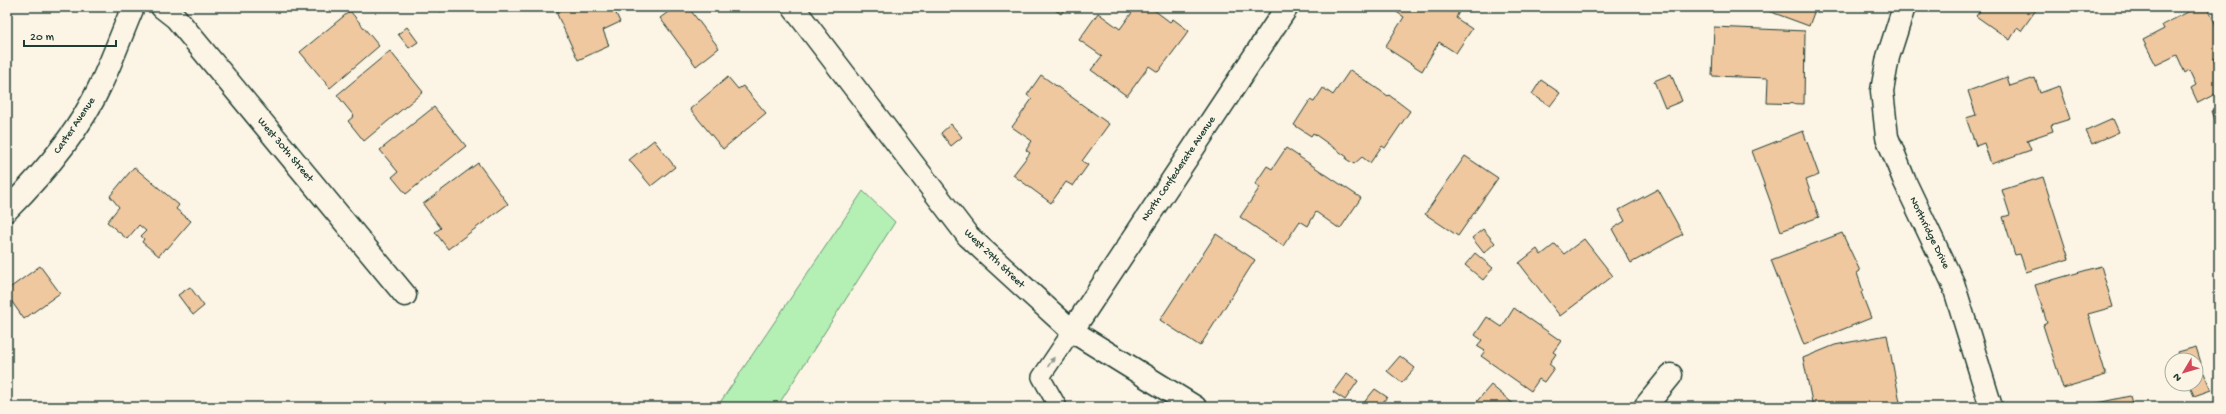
<svg xmlns="http://www.w3.org/2000/svg" width="2226" height="414" viewBox="0 0 2226 414" font-family="'Gochi Hand',sans-serif">
<style>
.green{fill:#b4efb4;stroke:#6a9674}
.building{fill:#f0c8a0;stroke:#1f3d34}
.lines{fill:none;stroke-linecap:round;stroke-linejoin:round}
.service-casing{stroke:#1f3d34;stroke-width:20}
.minor-casing{stroke:#1f3d34;stroke-width:25}
.service{stroke:#fcf5e5;stroke-width:17}
.minor{stroke:#fcf5e5;stroke-width:22}
.oneway{fill:#8e998c}
.labels{text-anchor:middle;dominant-baseline:central;stroke-width:4;stroke-linejoin:round;paint-order:stroke}
.street-label{font-size:11px;fill:#1f3d34;stroke:#fcf5e5}
</style>
<rect width="100%" height="100%" fill="#fcf5e5"/>
<filter id="ink" filterUnits="userSpaceOnUse"><feTurbulence type="fractalNoise" baseFrequency=".025" numOctaves="2"/><feDisplacementMap in="SourceGraphic" scale="8" xChannelSelector="R" yChannelSelector="G"/><feConvolveMatrix kernelMatrix="1 2 1 2 8 2 1 2 1" color-interpolation-filters="sRGB"/></filter>
<g filter="url(#ink)">
<path class="green" d="M863 191 895 222 777 407H717Z"/>
<g class="building">
<path d="M436 7H447L440 12Z"/>
<path d="M568 7H613L620 22 603 30 609 46 578 60 556 12Z"/>
<path d="M675 7H688L719 48 696 66 660 18Z"/>
<path d="M1051 7H1066L1061 14Z"/>
<path d="M1136 7H1150L1170 22 1173 19 1189 31 1158 72 1149 66 1127 96 1091 70 1102 56 1079 40 1098 13 1120 29Z"/>
<path d="M1389 7H1461L1456 18 1472 29 1456 53 1439 42 1422 71 1385 47 1404 17Z"/>
<path d="M1764 7H1816L1809 26 1763 9Z"/>
<path d="M1983 7H2038L2021 31 2017 28 2010 40 1976 16Z"/>
<path d="M2198 7H2207L2219 31V57L2213 59 2219 70V92L2198 103 2191 88 2196 85 2189 70 2185 73 2177 55 2156 65 2143 40 2164 29 2162 25Z"/>
<path d="M350 11 379 46 330 88 300 52Z"/>
<path d="M407 27 418 42 409 48 398 34Z"/>
<path d="M1714 27 1805 31 1804 104 1767 103 1768 78 1712 76Z"/>
<path d="M390 51 423 92 364 141 348 121 354 116 337 95Z"/>
<path d="M1350 70 1388 96 1389 95 1410 111 1385 148 1382 146 1370 163 1362 157 1354 164 1346 159 1347 157 1313 133 1311 136 1294 125 1310 100 1314 102 1323 88 1333 95Z"/>
<path d="M1671 74 1682 101 1665 108 1654 81Z"/>
<path d="M1041 75 1109 124 1082 161 1088 165 1073 186 1066 182 1051 203 1013 175 1030 153 1026 150 1032 141 1012 127 1032 99 1027 95Z"/>
<path d="M728 77 738 89 743 86 766 113 723 149 690 109Z"/>
<path d="M2007 77 2010 86 2035 78 2040 93 2059 86 2070 119 2051 125 2053 131 2027 140 2031 150 1991 164 1984 143 1976 146 1966 118 1976 115 1968 91Z"/>
<path d="M1541 80 1560 93 1550 106 1532 94Z"/>
<path d="M434 107 466 146 406 194 392 177 398 172 380 150Z"/>
<path d="M2219 109V131L2212 111Z"/>
<path d="M2113 119 2119 132 2092 144 2086 131Z"/>
<path d="M951 124 962 137 951 146 941 133Z"/>
<path d="M1803 131 1819 175 1806 180 1819 217 1781 231 1752 151Z"/>
<path d="M654 140 675 167 651 186 629 160Z"/>
<path d="M1286 148 1361 198 1340 229 1316 212 1308 226 1300 221 1283 246 1240 217 1260 187 1255 184 1267 166 1272 169Z"/>
<path d="M1465 156 1498 178 1458 236 1425 214Z"/>
<path d="M478 163 508 204 448 249 435 232 441 228 423 204Z"/>
<path d="M134 167 179 205 176 209 191 221 167 249 165 248 159 256 142 242 144 239 141 236 146 231 139 225 127 239 107 222 119 207 110 196Z"/>
<path d="M2043 177 2069 259 2026 272 2020 254 2015 255 2003 217 2010 215 2002 190Z"/>
<path d="M1658 189 1683 234 1631 263 1612 229 1625 221 1619 210Z"/>
<path d="M1483 229 1495 243 1484 253 1472 238Z"/>
<path d="M1842 233 1860 271 1857 273 1863 291 1861 292 1871 318 1804 345 1771 260Z"/>
<path d="M1216 234 1255 260 1200 346 1160 320Z"/>
<path d="M1584 239 1613 276 1560 316 1519 263 1537 249 1541 255 1555 244 1564 254Z"/>
<path d="M1475 253 1493 268 1483 280 1465 265Z"/>
<path d="M40 266 60 293 24 319 7 295V290Z"/>
<path d="M2101 266 2113 307 2088 314 2106 375 2063 388 2043 325 2047 323 2035 285Z"/>
<path d="M190 287 204 306 193 315 178 295Z"/>
<path d="M1514 308 1561 341 1553 352 1556 354 1549 364 1554 368 1544 382 1539 379 1531 391 1481 356 1485 351 1477 346 1482 340 1475 335 1487 317 1502 327Z"/>
<path d="M1887 335 1901 407H1813L1803 358 1835 345Z"/>
<path d="M2196 347 2201 363 2196 365V360H2181L2178 352Z"/>
<path d="M1400 356 1415 368 1402 383 1387 371Z"/>
<path d="M1347 373 1358 381 1345 400 1333 392Z"/>
<path d="M2204 373 2211 390 2194 396 2189 384H2196V375Z"/>
<path d="M1491 385 1517 407H1472Z"/>
<path d="M1375 389 1387 397 1379 407H1364L1362 405Z"/>
<path d="M2130 396 2133 407H2078Z"/>
</g>
<g class="lines">
<g class="service-casing">
<path id="service" d="M1058 407 1041 377 1072 331"/>
</g>
<g class="minor-casing">
<g id="minor">
<path d="M162 7 176 18 405 295"/>
<path d="M793 7 968 236 1072 331 1195 407"/>
<path d="M1904 7 1888 57 1882 91 1887 137 1905 182 1953 283 1991 407"/>
<path d="M7 210C41 176 80 130 100 86 112 61 122 33 133 7"/>
<path d="M1072 331 1287 7"/>
<path d="M1645 407 1671 375"/>
</g>
</g>
<use href="#service" class="service"/>
<use href="#minor" class="minor"/>
</g>
<defs><path id="oneway-solid" d="M-6-.8H1V-3.2L6.5 0L1 3.2V.8H-6Z"/></defs>
<use class="oneway" href="#oneway-solid" transform="translate(1051 362) rotate(-56)"/>
</g>
<g class="labels">
<g class="street-label">
<text transform="translate(75 126) rotate(-56)">Carter Avenue</text>
<text transform="translate(285 150) rotate(50)">West 30th Street</text>
<text transform="translate(1179 169) rotate(-56)">North Confederate Avenue</text>
<text transform="translate(1929 233) rotate(64)">Northridge Drive</text>
<text transform="translate(994 259) rotate(44)">West 29th Street</text>
</g>
</g>
<rect width="2226" height="414" fill="none" stroke="#fcf5e5" stroke-width="24"/>
<rect x="12" y="12" width="2202" height="390" fill="none" stroke="#1f3d34" stroke-width="1.5" filter="url(#ink)"/>
<g transform="translate(2184 372) rotate(232)"><circle r="19" fill="#fcf5e5" stroke="#a4ab9e"/>
<path d="M0-3L7 15L0 10L-7 15Z" fill="#d1495b"/>
<text y="-6" font-size="11" font-weight="bold" text-anchor="middle" fill="#1f3d34">N</text>
</g>
<path d="M24 40v6h92v-6" fill="none" stroke="#1f3d34" stroke-width="2"/>
<text x="30" y="40" font-size="12" fill="#1f3d34" stroke="#fcf5e5" stroke-width="3" paint-order="stroke">20 m</text>
</svg>
